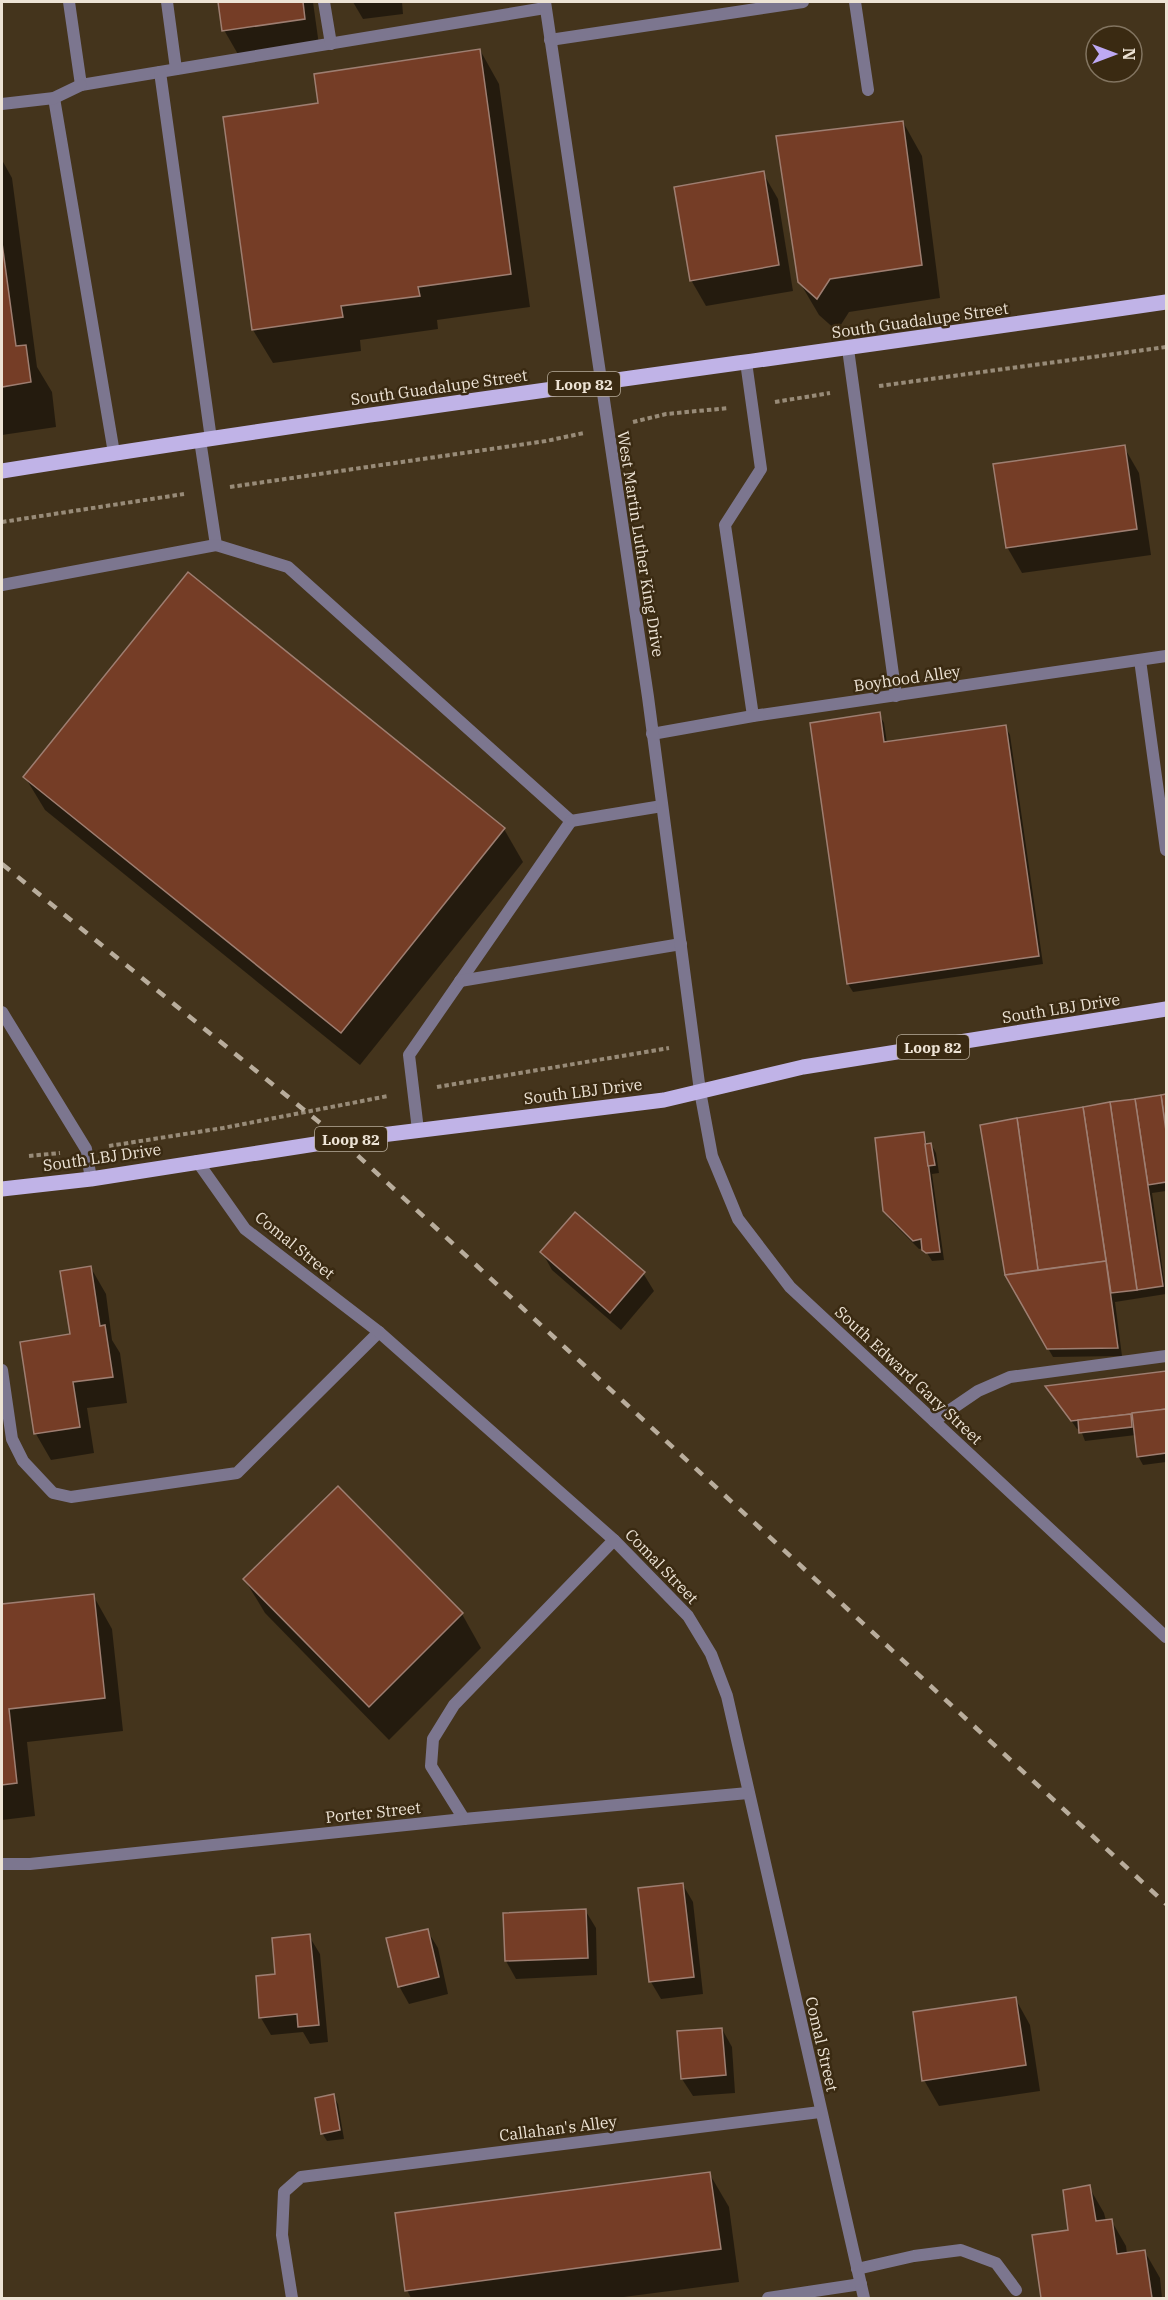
<svg xmlns="http://www.w3.org/2000/svg" width="1168" height="2300" viewBox="0 0 1168 2300" font-family="'IBM Plex Serif',serif">
<style>
.shadow{fill:#0007}
.building{fill:#753d26;stroke:#9e7e71;stroke-width:1.5}
.lines{fill:none;stroke-linecap:round;stroke-linejoin:round}
.path{stroke:#988b78;stroke-width:4;stroke-dasharray:4.5 3;stroke-linecap:butt}
.lane{stroke:#7c768f;stroke-width:12}
.street{stroke:#7c768f;stroke-width:12}
.primary{stroke:#c0b3e7;stroke-width:15}
.rail{stroke:#b9ad9c;stroke-width:4.5;stroke-dasharray:10 10;stroke-linecap:butt}
.labels{text-anchor:middle;dominant-baseline:central;stroke-width:5;stroke-linejoin:round;paint-order:stroke}
.shield{fill:#3a2a12;stroke:#b7ac9a;stroke-width:1.5}
.shield-label{font-size:15px;font-weight:bold;fill:#ede3d5}
.street-label{font-size:16px;fill:#ede3d5;stroke:#3a2a12}
</style>
<rect width="100%" height="100%" fill="#44341c"/>
<g class="shadow">
<path d="M220 2H313L319 45 239 56 224 30Z"/>
<path d="M353 2H402L403 14 363 19Z"/>
<path d="M480 50 499 84 530 307 437 320 438 329 360 340 361 351 273 363 253 330 319 105Z"/>
<path d="M903 122 922 156 940 298 849 312 837 331 819 315 799 281Z"/>
<path d="M2 160 12 178 37 367 52 392 56 427 2 435Z"/>
<path d="M763 173 778 199 793 291 706 306 691 280Z"/>
<path d="M1124 447 1139 473 1151 555 1022 573 1007 547Z"/>
<path d="M879 714 884 723 887 743 1005 726 1010 735 1043 964 853 992 848 984Z"/>
<path d="M25 777 504 829 523 862 360 1065 45 810Z"/>
<path d="M1166 1095V1191L1152 1193 1166 1294 1115 1302 1122 1356 1053 1357 1006 1275 982 1126Z"/>
<path d="M923 1134 928 1145 931 1144 936 1153 939 1173 932 1174 944 1260 932 1261 924 1248 919 1249 890 1220 884 1211Z"/>
<path d="M542 1252 643 1273 654 1291 621 1330 552 1270Z"/>
<path d="M91 1268 106 1294 112 1340 120 1353 127 1403 87 1408 94 1453 51 1460 36 1434 22 1343 72 1336Z"/>
<path d="M1166 1373V1462L1143 1465 1138 1456 1136 1435 1085 1441 1080 1428 1077 1429 1048 1387Z"/>
<path d="M245 1580 462 1614 481 1648 389 1740 265 1613Z"/>
<path d="M93 1595 112 1629 123 1731 27 1742 35 1816 2 1820V1605Z"/>
<path d="M683 1885 693 1902 703 1994 661 1999 651 1982Z"/>
<path d="M585 1910 596 1928 597 1975 516 1979 506 1961Z"/>
<path d="M427 1930 438 1948 448 1994 409 2004 399 1986Z"/>
<path d="M309 1936 320 1954 328 2042 310 2044 303 2032 271 2035 261 2018 277 1975Z"/>
<path d="M1015 1998 1030 2025 1040 2091 939 2106 924 2080Z"/>
<path d="M722 2029 732 2047 735 2093 693 2096 682 2079Z"/>
<path d="M333 2096 338 2104 344 2139 327 2141 322 2133Z"/>
<path d="M709 2173 729 2207 739 2282 616 2298H411L407 2290Z"/>
<path d="M1089 2187 1104 2213 1106 2221 1111 2220 1126 2246 1127 2254 1145 2252 1160 2278 1162 2298H1043L1034 2236 1070 2231Z"/>
</g>
<g class="building">
<path d="M218 2H303L305 19 222 31Z"/>
<path d="M480 49 511 274 418 287 420 296 341 306 343 317 252 330 223 117 318 103 314 74Z"/>
<path d="M903 121 922 265 830 279 817 299 798 282 776 136Z"/>
<path d="M764 171 779 265 690 281 674 187Z"/>
<path d="M2 243 16 346 26 345 31 382 2 387Z"/>
<path d="M1125 445 1137 529 1006 548 993 464Z"/>
<path d="M188 572 505 828 341 1033 23 777Z"/>
<path d="M880 712 884 742 1006 725 1039 956 847 984 810 723Z"/>
<path d="M1166 1094V1131L1161 1095Z"/>
<path d="M1161 1095 1166 1131V1182L1148 1185 1135 1099Z"/>
<path d="M1135 1099 1163 1286 1137 1290 1110 1102Z"/>
<path d="M1110 1102 1137 1290 1111 1293 1083 1107Z"/>
<path d="M1083 1107 1106 1261 1038 1270 1017 1118Z"/>
<path d="M1017 1118 1038 1270 1005 1275 980 1125Z"/>
<path d="M924 1132 940 1252 926 1253 922 1250 921 1239 913 1241 883 1211 875 1138Z"/>
<path d="M931 1143 935 1165 928 1166 925 1144Z"/>
<path d="M575 1212 645 1272 610 1313 540 1252Z"/>
<path d="M1106 1261 1118 1348 1047 1349 1005 1275Z"/>
<path d="M91 1266 100 1326 105 1325 113 1377 73 1382 80 1427 34 1434 20 1342 70 1334 60 1271Z"/>
<path d="M1166 1371V1409L1131 1414 1071 1421 1045 1386Z"/>
<path d="M1166 1409V1453L1137 1457 1132 1413Z"/>
<path d="M1131 1414 1132 1427 1079 1433 1078 1420Z"/>
<path d="M338 1486 463 1613 369 1707 243 1579Z"/>
<path d="M94 1594 105 1698 9 1709 17 1783 2 1785V1604Z"/>
<path d="M683 1883 694 1977 649 1982 638 1888Z"/>
<path d="M586 1909 588 1958 505 1961 503 1913Z"/>
<path d="M428 1929 439 1977 398 1987 386 1938Z"/>
<path d="M310 1934 319 2025 298 2027 297 2014 259 2018 256 1976 275 1974 272 1938Z"/>
<path d="M1016 1997 1026 2065 922 2081 913 2012Z"/>
<path d="M722 2028 726 2075 681 2079 677 2031Z"/>
<path d="M334 2094 340 2130 321 2134 315 2098Z"/>
<path d="M710 2172 721 2249 405 2291 395 2213Z"/>
<path d="M1090 2185 1096 2221 1112 2219 1117 2254 1145 2250 1152 2298H1041L1032 2235 1068 2230 1063 2190Z"/>
</g>
<g class="lines">
<g class="path">
<path d="M879 386 1166 347"/>
<path d="M775 402 830 393"/>
<path d="M633 422 666 414 729 408"/>
<path d="M230 487 546 441 584 433"/>
<path d="M2 522 184 494"/>
<path d="M437 1087 669 1048"/>
<path d="M109 1146 223 1128 388 1096"/>
<path d="M29 1156 60 1153"/>
</g>
<g class="lane">
<path d="M69 2 81 85 545 8"/>
<path d="M167 2 176 69"/>
<path d="M324 2 331 44"/>
<path d="M855 2 868 90"/>
<path d="M550 40 803 2"/>
<path d="M160 72 211 439"/>
<path d="M54 98 114 453"/>
<path d="M2 104 54 98 81 85"/>
<path d="M848 349 896 696"/>
<path d="M746 362 761 469 725 525 753 716"/>
<path d="M200 440 216 545 288 567 571 821 409 1055 418 1130"/>
<path d="M2 585 216 545"/>
<path d="M1140 660 1166 850"/>
<path d="M652 734 753 716 1166 656"/>
<path d="M571 821 662 806"/>
<path d="M460 981 681 944"/>
<path d="M2 1012 86 1149 91 1179"/>
<path d="M2 1370 12 1439 23 1461 53 1493 71 1497 237 1473 379 1332"/>
<path d="M934 1421 978 1391 1010 1377 1166 1356"/>
<path d="M464 1819 431 1766 433 1739 454 1705 614 1540"/>
<path d="M857 2269 914 2256 961 2250 996 2263 1016 2290"/>
<path d="M292 2298 282 2235 284 2192 301 2177 820 2112"/>
<path d="M768 2298 861 2284"/>
</g>
<g class="street">
<path d="M545 2 648 697 700 1091 712 1156 738 1219 790 1287 1166 1637"/>
<path d="M197 1161 245 1229 379 1332 614 1540 688 1616 711 1654 727 1696 864 2298"/>
<path d="M2 1864H30L464 1819 748 1793"/>
</g>
<g class="primary">
<path d="M2 471C389 409 778 359 1166 302"/>
<path d="M2 1189 91 1179 341 1140 664 1100 803 1067 1166 1009"/>
</g>
<path class="rail" d="M2 864 341 1140 1166 1904"/>
</g>
<g class="labels">
<g class="shield">
<rect x="548" y="372" width="72" height="24" rx="4.5"/>
<rect x="897" y="1035" width="72" height="24" rx="4.5"/>
<rect x="315" y="1127" width="72" height="24" rx="4.5"/>
</g>
<g class="shield-label">
<text x="584" y="384">Loop 82</text>
<text x="933" y="1047">Loop 82</text>
<text x="351" y="1139">Loop 82</text>
</g>
<g class="street-label">
<text transform="translate(920 320) rotate(-8)">South Guadalupe Street</text>
<text transform="translate(439 387) rotate(-8)">South Guadalupe Street</text>
<text transform="translate(641 544) rotate(81)">West Martin Luther King Drive</text>
<text transform="translate(907 678) rotate(-8)">Boyhood Alley</text>
<text transform="translate(1061 1008) rotate(-9)">South LBJ Drive</text>
<text transform="translate(583 1091) rotate(-7)">South LBJ Drive</text>
<text transform="translate(102 1157) rotate(-8)">South LBJ Drive</text>
<text transform="translate(295 1245) rotate(39)">Comal Street</text>
<text transform="translate(909 1375) rotate(43)">South Edward Gary Street</text>
<text transform="translate(662 1566) rotate(46)">Comal Street</text>
<text transform="translate(373 1812) rotate(-6)">Porter Street</text>
<text transform="translate(822 2044) rotate(77)">Comal Street</text>
<text transform="translate(558 2128) rotate(-7)">Callahan's Alley</text>
</g>
</g>
<rect width="1168" height="2300" fill="none" stroke="#ede3d5" stroke-width="6"/>
<g transform="translate(1114 54) rotate(90)"><circle r="28" fill="#3a2a12" stroke="#827460" stroke-width="1.5"/>
<path d="M0-4.5L10 22L0 15L-10 22Z" fill="#bea9f5"/>
<text y="-9" font-size="16" font-weight="bold" text-anchor="middle" fill="#ede3d5">N</text>
</g>
</svg>
